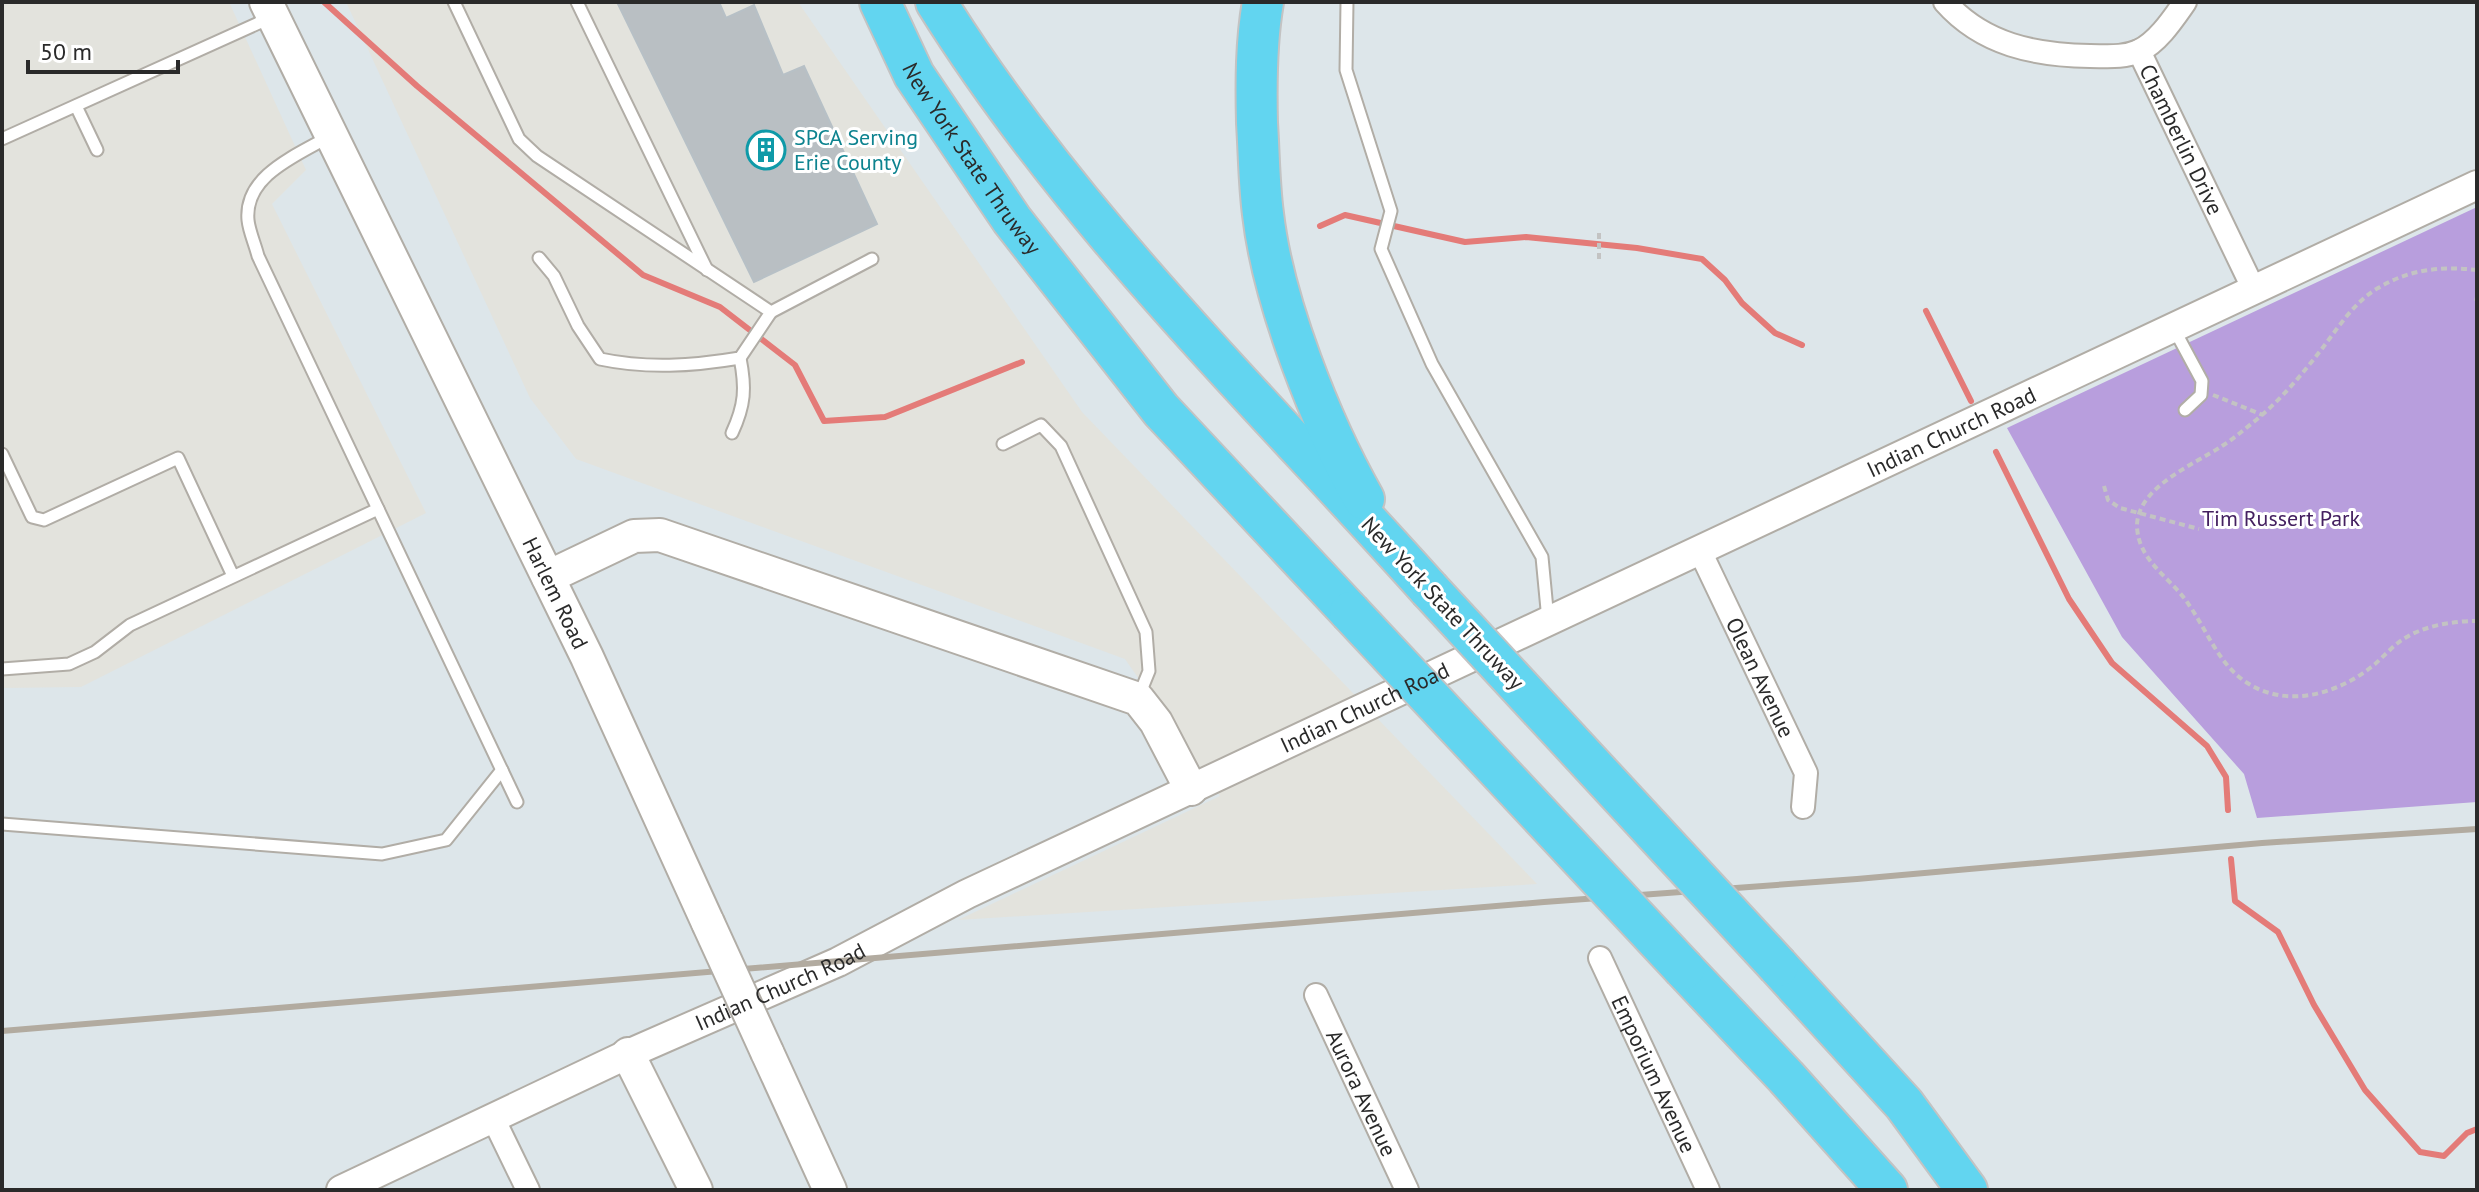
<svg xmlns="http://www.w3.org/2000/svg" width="2479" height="1192" viewBox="0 0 2479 1192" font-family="'PT Sans',sans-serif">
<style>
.industrial{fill:#e3e3dd}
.green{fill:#b89edd}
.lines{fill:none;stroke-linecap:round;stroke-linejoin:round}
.stream{stroke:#e47b78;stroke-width:6}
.building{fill:#b9bfc3;stroke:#b7c0c6;stroke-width:2}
.service-casing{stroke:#b1ada6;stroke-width:15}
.minor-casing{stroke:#b1ada6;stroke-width:26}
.tertiary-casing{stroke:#b1ada6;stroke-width:32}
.secondary-casing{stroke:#b1ada6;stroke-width:36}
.motorway-casing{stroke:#c3c3c3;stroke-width:44}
.path{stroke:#c3c3c3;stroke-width:4;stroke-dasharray:6 4;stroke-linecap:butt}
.service{stroke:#fff;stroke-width:11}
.minor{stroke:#fff;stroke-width:22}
.tertiary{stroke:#fff;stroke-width:28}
.secondary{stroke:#fff;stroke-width:32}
.motorway{stroke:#62d5f0;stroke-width:40}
.rail{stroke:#b2aba0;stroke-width:6}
.secondary-bridge-casing{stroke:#b1ada6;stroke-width:36;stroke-linecap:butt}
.motorway-bridge-casing{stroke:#c3c3c3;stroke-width:44;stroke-linecap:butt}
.secondary-bridge{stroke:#fff;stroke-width:32}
.motorway-bridge{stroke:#62d5f0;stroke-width:40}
.labels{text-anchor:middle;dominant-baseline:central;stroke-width:6;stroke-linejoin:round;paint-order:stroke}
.culture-label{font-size:22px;fill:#0d838f;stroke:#fff;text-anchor:start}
.street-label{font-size:22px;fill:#2a2a2a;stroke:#fff}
.park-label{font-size:22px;fill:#442060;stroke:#fff}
</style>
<rect width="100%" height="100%" fill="#dde6ea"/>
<g class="industrial">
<path d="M2 2H229L306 170 272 204 426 513 81 687 2 688Z"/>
<path d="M346 2H798L1082 412 1537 884 958 920 1220 796 1125 659 576 459 530 398Z"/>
</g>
<path class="green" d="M2477 207V802L2257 818 2244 774 2122 637 2007 428Z"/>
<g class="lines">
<g class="stream">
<path d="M324 2 417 86 643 275 720 307 795 365 824 421 885 417 1022 362"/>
<path d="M1320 226 1345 215 1465 242 1526 237 1637 248 1702 259 1725 280 1742 303 1775 333 1802 345"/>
<path d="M1926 311 1971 401"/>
<path d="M1996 452 2069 599 2112 663 2207 746 2226 777 2228 810"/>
<path d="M2231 859 2235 901 2278 932 2314 1005 2365 1090 2420 1152 2444 1156 2467 1133 2477 1129"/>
</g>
</g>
<path class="building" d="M617 2H719L726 18 754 5 783 75 804 66 877 224 754 282Z"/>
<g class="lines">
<g class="service-casing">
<g id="service">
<path d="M454 2 519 139 537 156 771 312 872 259"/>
<path d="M577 2 707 270"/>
<path d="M1347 2 1346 70 1391 211 1381 249 1432 364 1542 557 1548 620"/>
<path d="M76 106 97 150"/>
<path d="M330 136C298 155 244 175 248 220 249 231 255 244 258 256L517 802"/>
<path d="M2 139 272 17"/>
<path d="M539 258 554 276 578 326 600 359C647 369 692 366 740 358L771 312"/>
<path d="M2174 329 2202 381 2201 395 2185 410"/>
<path d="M732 433C745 405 746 388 740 358"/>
<path d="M1003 444 1041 425 1061 446 1146 632 1149 671 1138 698"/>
<path d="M2 454 32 517 44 520 178 458 233 576"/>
<path d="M2 669 69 664 95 652 130 625 378 509"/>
<path d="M2 824 382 854 446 840 502 770"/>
</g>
</g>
<g class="minor-casing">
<g id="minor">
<path d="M1945 2C1983 45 2035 55 2090 56 2107 56 2123 58 2139 51 2158 42 2173 19 2185 2"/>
<path id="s1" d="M2139 51 2254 290"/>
<path id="s2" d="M1700 551 1806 773 1803 807"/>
<path id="s3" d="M1600 958 1708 1190"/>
<path id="s4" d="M1316 995 1407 1190"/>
<path d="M493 1118 528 1190"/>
</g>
</g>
<g class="tertiary-casing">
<g id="tertiary">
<path id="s5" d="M341 1190 628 1054 838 962 967 894 2477 185"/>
</g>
</g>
<g class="secondary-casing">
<g id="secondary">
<path id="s6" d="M266 2 587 657 708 923"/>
<path d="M548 577 634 536 660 535 1138 699 1156 722 1191 789"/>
<path d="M767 1052 830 1190"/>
<path d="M628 1054 696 1190"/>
</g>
</g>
<g class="motorway-casing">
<g id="motorway">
<path id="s7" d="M880 2 914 75 1012 220 1161 410 1350 612"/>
<path d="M936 2C1072 220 1259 399 1429 589"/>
<path d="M1263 2C1256 42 1256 83 1257 123 1259 153 1259 184 1263 214 1273 302 1321 423 1364 499"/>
<path d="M1778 966 1904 1104 1967 1190"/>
<path d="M1684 969 1786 1077 1887 1190"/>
</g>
</g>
<g class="path">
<path d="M1599 259V233"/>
<path d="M2477 270C2441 266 2410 269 2378 288 2354 302 2338 328 2321 350 2300 377 2278 403 2251 424 2241 432 2232 440 2222 446 2195 464 2137 487 2137 526 2138 562 2172 578 2189 605 2203 625 2212 647 2228 666 2267 711 2327 701 2370 668 2381 660 2390 648 2402 640 2422 626 2452 621 2477 621"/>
<path d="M2476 301 2477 297"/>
<path d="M2213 395 2263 415"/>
<path d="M2104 486 2108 500 2120 508 2199 529"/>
</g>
<use href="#service" class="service"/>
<use href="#minor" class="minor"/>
<use href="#tertiary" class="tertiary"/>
<use href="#secondary" class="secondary"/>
<use href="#motorway" class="motorway"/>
<path class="rail" d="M2 1031 1544 902 1857 879 2262 843 2477 829"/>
<g class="secondary-bridge-casing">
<path id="secondary-bridge" d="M708 923 767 1052"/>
</g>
<g class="motorway-bridge-casing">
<g id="motorway-bridge">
<path d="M1429 589 1778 966"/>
<path d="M1350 612 1684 969"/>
</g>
</g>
<use href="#secondary-bridge" class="secondary-bridge"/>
<use href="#motorway-bridge" class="motorway-bridge"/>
</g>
<defs>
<g id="building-ring" transform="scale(2)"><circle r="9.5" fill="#fff" stroke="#0f9aa8" stroke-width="1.5"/><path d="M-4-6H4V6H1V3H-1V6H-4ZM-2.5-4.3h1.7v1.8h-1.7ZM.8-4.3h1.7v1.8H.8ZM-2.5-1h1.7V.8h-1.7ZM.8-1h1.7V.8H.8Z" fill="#0f9aa8"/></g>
</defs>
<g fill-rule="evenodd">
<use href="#building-ring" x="766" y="150"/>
</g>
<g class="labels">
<g class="culture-label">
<text x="794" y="137">SPCA Serving<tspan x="794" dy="25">Erie County</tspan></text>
</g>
<g class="street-label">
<text stroke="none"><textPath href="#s1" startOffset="98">Chamberlin Drive</textPath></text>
<text stroke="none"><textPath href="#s7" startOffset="182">New York State Thruway</textPath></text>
<text stroke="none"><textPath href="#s5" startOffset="1780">Indian Church Road</textPath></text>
<text stroke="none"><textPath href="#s6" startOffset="658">Harlem Road</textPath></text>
<text transform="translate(1443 603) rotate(47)">New York State Thruway</text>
<text stroke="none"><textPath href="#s2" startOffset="140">Olean Avenue</textPath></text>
<text stroke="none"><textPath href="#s5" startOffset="1132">Indian Church Road</textPath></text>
<text stroke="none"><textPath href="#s5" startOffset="484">Indian Church Road</textPath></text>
<text stroke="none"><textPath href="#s3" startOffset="128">Emporium Avenue</textPath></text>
<text stroke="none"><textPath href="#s4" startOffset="108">Aurora Avenue</textPath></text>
</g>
<g class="park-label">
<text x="2281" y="518">Tim Russert Park</text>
</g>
</g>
<rect width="2479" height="1192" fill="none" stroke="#2a2a2a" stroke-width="8"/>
<path d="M28 60v12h150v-12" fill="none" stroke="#2a2a2a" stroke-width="4"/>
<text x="40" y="60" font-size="24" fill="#2a2a2a" stroke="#ffffff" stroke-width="6" paint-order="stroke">50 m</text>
</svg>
